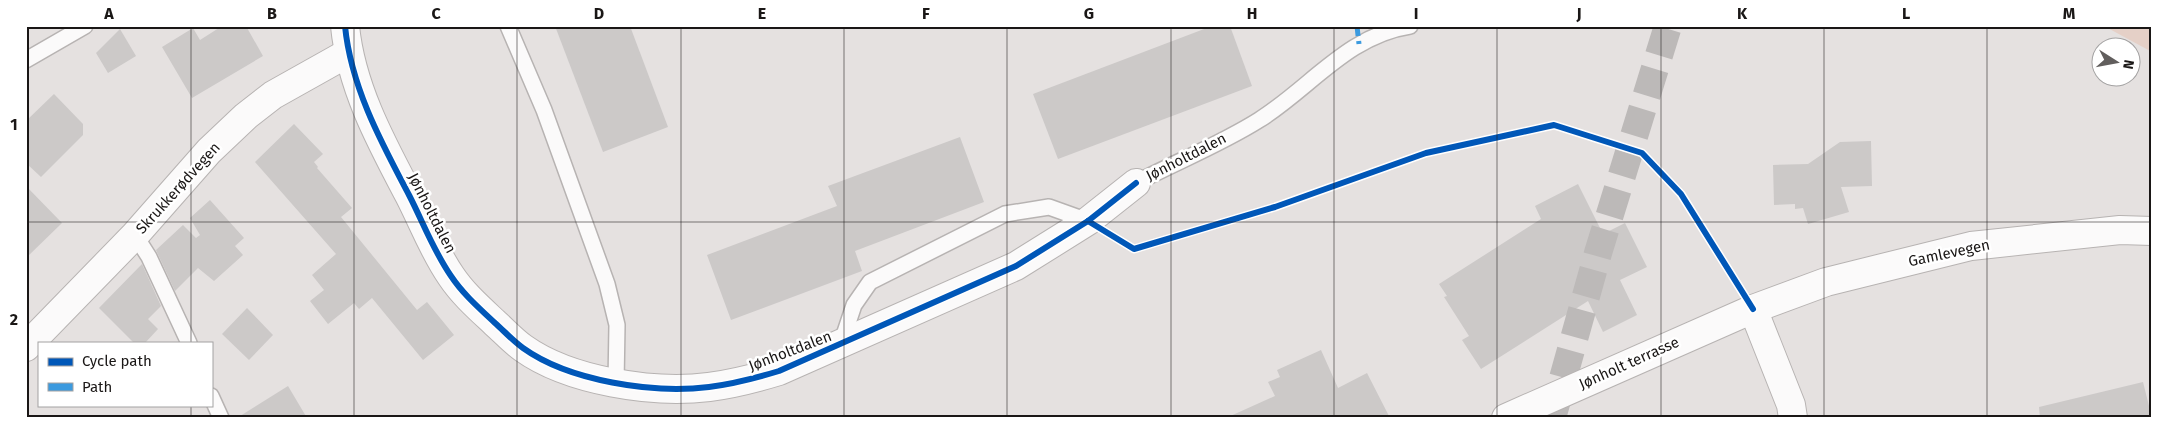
<svg xmlns="http://www.w3.org/2000/svg" width="2178" height="444" viewBox="0 0 2178 444" font-family="'Fira Sans',sans-serif">
<style>
.green{fill:#e5d0c7}
.building{fill:#ccc9c8}
.lines{fill:none;stroke-linecap:round;stroke-linejoin:round}
.primary-tunnel{stroke:#bcb9b8;stroke-width:28;stroke-dasharray:28 14;stroke-linecap:butt}
.service-casing{stroke:#b7b3b2;stroke-width:18}
.minor-casing{stroke:#b7b3b2;stroke-width:30}
.service{stroke:#fbfafa;stroke-width:15}
.minor{stroke:#fbfafa;stroke-width:28}
.quiet{stroke:#3b9adf;stroke-width:5;stroke-dasharray:10 5;stroke-linecap:butt}
.cycleway-casing{stroke:#fff;stroke-width:9}
.cycleway{stroke:#0057b8;stroke-width:6}
.grid{fill:none;stroke:#1a1716;stroke-width:1;stroke-opacity:0.55}
.labels{text-anchor:middle;dominant-baseline:central;stroke-width:5;stroke-linejoin:round;paint-order:stroke}
.street-label{font-size:15px;fill:#1a1716;stroke:#fff}
.neatline{fill:none;stroke:#1a1716;stroke-width:2}
.grid-label{font-size:16px;text-anchor:middle;font-weight:bold;fill:#1a1716}
</style>
<rect width="100%" height="100%" fill="#e5e1e0"/>
<path class="green" d="M2104 26H2152V52Z"/>
<g class="building">
<path d="M222 26H246L263 56 192 98 162 47 193 28 200 40Z"/>
<path d="M555 26H630L668 127 603 152Z"/>
<path d="M1212 26H1230L1252 86 1058 159 1033 94Z"/>
<path d="M120 29 136 56 108 73 96 53Z"/>
<path d="M54 94 83 124V135L41 177 26 163V121Z"/>
<path d="M294 124 323 154 314 162 318 167 317 168 352 208 341 217 417 310 427 302 454 335 423 360 372 298 359 309 354 303 328 324 310 301 324 290 312 275 336 254 255 162Z"/>
<path d="M960 137 984 202 855 251 862 271 731 320 707 255 837 206 828 186Z"/>
<path d="M1871 141 1872 186 1841 187 1849 212 1808 224 1803 208 1795 209V204L1774 205 1773 165 1808 164 1840 142Z"/>
<path d="M1578 184 1603 234 1625 223 1647 267 1620 280 1637 315 1603 332 1588 301 1481 369 1462 340 1469 336 1444 297 1447 296 1439 284 1541 219 1535 206Z"/>
<path d="M26 186 62 223 26 258Z"/>
<path d="M210 200 244 238 235 246 243 255 214 281 198 268 175 291 156 250 183 225 196 238 200 235 190 218Z"/>
<path d="M142 264 161 306 148 319 158 329 145 343H134L99 308Z"/>
<path d="M247 308 273 335 249 360 222 334Z"/>
<path d="M1321 350 1338 388 1367 373 1390 418H1226L1275 396 1268 382 1280 377 1277 370Z"/>
<path d="M2143 382 2152 418H2040L2039 407Z"/>
<path d="M288 386 307 418H237Z"/>
</g>
<g class="lines">
<path class="primary-tunnel" d="M1552 418 1598 253 1668 26"/>
<g class="service-casing">
<g id="service">
<path d="M508 26 544 110 607 284 617 325 616 383"/>
<path d="M26 60 85 26"/>
<path d="M1136 183C1176 162 1221 144 1259 120 1309 89 1348 35 1410 26"/>
<path d="M135 235 149 257 189 343"/>
<path d="M841 344 854 305 870 282 1005 214 1049 207 1088 221"/>
<path d="M211 396 221 418"/>
</g>
</g>
<g class="minor-casing">
<g id="minor">
<path d="M345 26C351 87 381 142 409 195 423 222 433 250 451 276 463 294 479 308 495 323 504 331 513 341 523 348 569 381 653 394 709 387 733 384 756 378 779 371L1016 266 1088 221 1136 183"/>
<path d="M1753 309 1791 405 1793 418"/>
<path d="M26 347 135 235 209 151 246 116 273 95 348 53"/>
<path d="M1506 418 1753 309 1826 282 1971 246 2120 230 2152 231"/>
</g>
</g>
<use href="#service" class="service"/>
<use href="#minor" class="minor"/>
<path class="quiet" d="M1357 26 1359 44"/>
<g class="cycleway-casing">
<g id="cycleway">
<path d="M345 26C351 87 381 142 409 195 423 222 433 250 451 276 463 294 479 308 495 323 504 331 513 341 523 348 569 381 653 394 709 387 733 384 756 378 779 371L1016 266 1088 221 1136 183"/>
<path d="M1088 221 1134 249 1275 207 1426 153 1554 125 1642 153 1681 194 1753 309"/>
</g>
</g>
<use href="#cycleway" class="cycleway"/>
</g>
<path class="grid" d="M191 26V343M354 26V418M517 26V418M681 26V418M844 26V418M1007 26V418M1171 26V418M1334 26V418M1497 26V418M1661 26V418M1824 26V418M1987 26V418M26 222H2152M191 405V418"/>
<g class="labels">
<g class="street-label">
<text transform="translate(1186 157) rotate(-27)">Jønholtdalen</text>
<text transform="translate(178 188) rotate(-48)">Skrukkerødvegen</text>
<text transform="translate(432 213) rotate(63)">Jønholtdalen</text>
<text transform="translate(1949 253) rotate(-12)">Gamlevegen</text>
<text transform="translate(790 351) rotate(-21)">Jønholtdalen</text>
<text transform="translate(1629 363) rotate(-24)">Jønholt terrasse</text>
</g>
</g>
<rect width="2178" height="444" fill="none" stroke="#ffffff" stroke-width="55"/>
<rect x="38" y="342" width="175" height="65" fill="#ffffff" stroke="#a3a2a2"/>
<rect x="48" y="358" width="25" height="8" fill="#0057b8" stroke="#a3a2a2"/>
<text x="82" y="366" font-size="15" fill="#1a1716">Cycle path</text>
<rect x="48" y="383" width="25" height="8" fill="#3b9adf" stroke="#a3a2a2"/>
<text x="82" y="392" font-size="15" fill="#1a1716">Path</text>
<g transform="translate(2116 62) rotate(101)"><circle r="24" fill="#ffffff" stroke="#a3a2a2"/>
<path d="M0-4L9 19L0 12L-9 19Z" fill="#615e5d"/>
<text y="-8" font-size="14" font-weight="bold" text-anchor="middle" fill="#1a1716">N</text>
</g>
<rect x="28" y="28" width="2122" height="388" class="neatline"/>
<g class="grid-label">
<text x="109" y="19">A</text>
<text x="272" y="19">B</text>
<text x="436" y="19">C</text>
<text x="599" y="19">D</text>
<text x="762" y="19">E</text>
<text x="926" y="19">F</text>
<text x="1089" y="19">G</text>
<text x="1252" y="19">H</text>
<text x="1416" y="19">I</text>
<text x="1579" y="19">J</text>
<text x="1742" y="19">K</text>
<text x="1906" y="19">L</text>
<text x="2069" y="19">M</text>
<text x="14" y="130">1</text>
<text x="14" y="325">2</text>
</g>
</svg>
